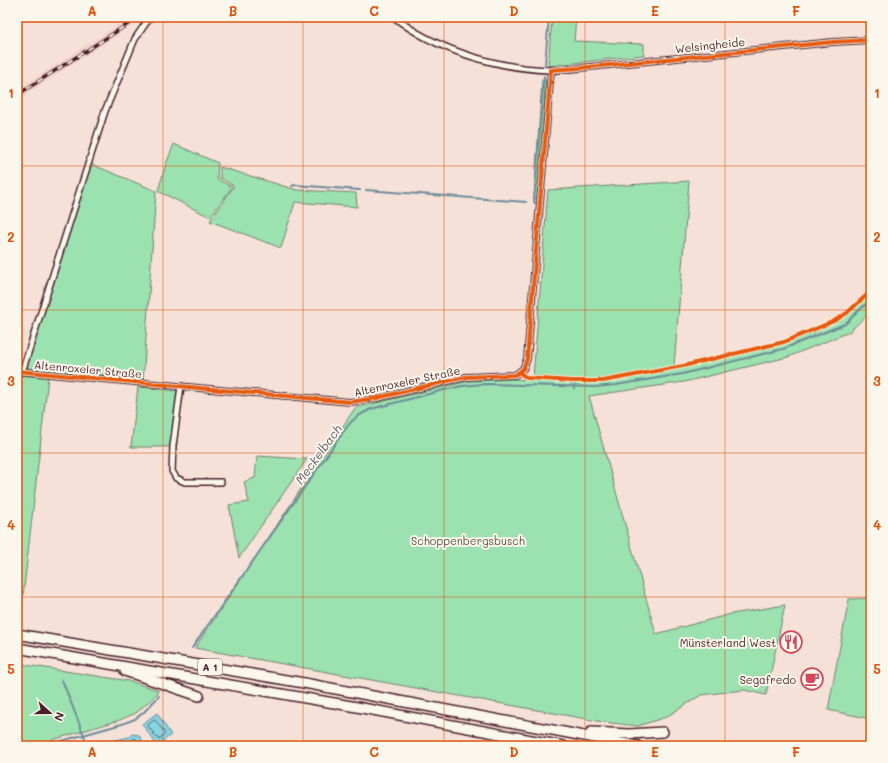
<svg xmlns="http://www.w3.org/2000/svg" width="888" height="763" viewBox="0 0 888 763" font-family="Mali,sans-serif">
<style>
.built{fill:#f1d1ca}
.green{fill:#9be2b0;stroke:#72806e}
.water{fill:#85d4e2;stroke:#6d8c99}
.lines{fill:none;stroke-linecap:round;stroke-linejoin:round}
.shore{stroke:#626774;stroke-width:1}
.stream{stroke:#6d8c99;stroke-width:2}
.minor-casing{stroke:#4a1f2b;stroke-width:8}
.motorway-casing{stroke:#4a1f2b;stroke-width:12}
.minor{stroke:#fbf7ec;stroke-width:5}
.motorway{stroke:#fbf7ec;stroke-width:9}
.rail-casing{stroke:#4a1f2b;stroke-width:3.5}
.rail{stroke:#fbf7ec;stroke-width:2;stroke-dasharray:6;stroke-linecap:butt}
.cycleway-casing{stroke:#fbf7ec;stroke-width:6}
.cycleway{stroke:#e8590c;stroke-width:4}
.grid{fill:none;stroke:#e0560e;stroke-width:1;stroke-opacity:0.55}
.labels{text-anchor:middle;dominant-baseline:central;stroke-width:4;stroke-linejoin:round;paint-order:stroke}
.shield{fill:#fbf7ec;stroke:#7f6065;stroke-width:1}
.shield-label{font-size:10px;font-weight:bold;fill:#4a1f2b}
.street-label{font-size:11px;fill:#4a1f2b;stroke:#fbf7ec}
.park-label{font-size:11px;fill:#5e504c;stroke:#fbf7ec}
.poi-label{font-size:11px;fill:#4a1f2b;stroke:#fbf7ec;text-anchor:end}
.water-label{font-size:12px;font-style:italic;fill:#5c5562;stroke:#fbf7ec}
.neatline{fill:none;stroke:#e0560e;stroke-width:1.5}
.grid-label{font-size:13px;text-anchor:middle;font-weight:bold;fill:#e0560e}
</style>
<rect width="100%" height="100%" fill="#f5e1d8"/>
<filter id="ink" filterUnits="userSpaceOnUse"><feTurbulence type="fractalNoise" baseFrequency=".025" numOctaves="2"/><feDisplacementMap in="SourceGraphic" scale="8" xChannelSelector="R" yChannelSelector="G"/><feConvolveMatrix kernelMatrix="1 2 1 2 8 2 1 2 1" color-interpolation-filters="sRGB"/></filter>
<g filter="url(#ink)">
<path class="built" d="M130 17H145L17 100V90Z"/>
<g class="green">
<path d="M552 17H576L574 41 644 44V55L548 66Z"/>
<path d="M542 80H546L538 199 534 198Z"/>
<path d="M174 144 218 163 217 179 232 187 210 217 158 191 166 164Z"/>
<path d="M91 164 156 191 143 381 25 369Z"/>
<path d="M220 167 297 190 356 193 357 207 295 202 281 248 210 221 234 186 220 178Z"/>
<path d="M689 181 674 366 602 379 533 378 548 190Z"/>
<path d="M871 293V311L849 332 788 357 684 382 589 396 656 634 731 614 785 605 766 695 744 690 701 695 666 717 638 726 603 722 195 648 355 408 469 381 513 379 570 382 574 389V382L603 383 682 367 784 344 813 333 841 319 856 307Z"/>
<path d="M17 375 48 377 21 614 17 613Z"/>
<path d="M138 387 178 391 170 447H131Z"/>
<path d="M257 456 307 459 239 558 229 505 249 502 244 482 255 478Z"/>
<path d="M871 598V719L828 710 849 599Z"/>
<path d="M20 664 129 681 158 690 157 694 136 713 120 720 32 746H17V690Z"/>
</g>
<g class="water">
<path d="M157 713 171 735 157 745 142 724Z"/>
<path d="M132 734 139 735 145 746H87L129 737Z"/>
</g>
<g class="lines">
<g class="shore">
<path d="M155 720 165 733 164 735 159 739 157 738 148 726 149 724Z"/>
<path d="M105 746 130 741 135 738 141 746"/>
</g>
<g class="stream">
<path d="M545 65 549 17"/>
<path d="M292 186 295 185 360 190"/>
<path d="M366 190 526 202"/>
<path d="M535 203 534 201 544 76"/>
<path d="M192 648 344 431 351 422 358 416 371 409 444 390 462 386 483 384 595 387 616 385 682 374 783 349 845 324 871 299"/>
<path d="M62 680 85 738"/>
<path d="M87 743 88 746"/>
<path d="M44 746 122 724 135 719 144 712 159 696"/>
</g>
<g class="minor-casing">
<g id="minor">
<path d="M394 17C436 50 496 68 549 70 559 71 570 69 580 68L833 42 871 40"/>
<path d="M17 371 350 402 377 398 452 380 466 377 515 375 523 369 527 359 551 70"/>
<path d="M22 372 105 111 135 39 150 17"/>
<path d="M181 386 173 446 172 471 176 478 185 482H221"/>
</g>
</g>
<g class="motorway-casing">
<g id="motorway">
<path d="M17 634 304 683 637 746"/>
<path d="M17 648 357 707 563 746"/>
<path d="M125 671 199 696"/>
<path d="M591 732 629 734 663 732"/>
</g>
</g>
<use href="#minor" class="minor"/>
<use href="#motorway" class="motorway"/>
<g class="rail-casing">
<path id="rail" d="M17 95 139 17"/>
</g>
<use href="#rail" class="rail"/>
<g class="cycleway-casing">
<g id="cycleway">
<path d="M17 371 350 402 377 398 452 380 466 377 515 375 523 369 527 359 551 70 580 68 833 42 871 40"/>
<path d="M520 373 527 378 572 381H603L683 366 733 354 784 342 834 321 847 313 871 291"/>
</g>
</g>
<use href="#cycleway" class="cycleway"/>
</g>
</g>
<path class="grid" d="M163 17V746M303 17V746M444 17V746M585 17V746M725 17V746M17 166H871M17 310H871M17 453H871M17 597H871"/>
<defs>
<g id="restaurant-ring" transform="scale(1.15)"><circle r="9.5" fill="#fbf7ec" stroke="#d1495b" stroke-width="1.5"/><path d="M-5-6h1v4h1v-4h1v4h1v-4h1v5L-1.5 .5V6h-2V.5L-5-1ZM5-6V6H3V1.5H1.5Q1.5-4 5-6Z" fill="#d1495b"/></g>
<g id="cafe-ring" transform="scale(1.15)"><circle r="9.5" fill="#fbf7ec" stroke="#d1495b" stroke-width="1.5"/><path d="M-5.5-4.5H6V0H3Q3 3.5 0 3.5H-2.5Q-5.5 3.5-5.5 0ZM3-3.2v2h1.7v-2ZM-6 4.5H4V6H-6Z" fill="#d1495b"/></g>
</defs>
<g fill-rule="evenodd">
<use href="#restaurant-ring" x="791" y="642"/>
<use href="#cafe-ring" x="812" y="679"/>
</g>
<g class="labels">
<rect class="shield" x="198" y="659" width="24" height="16" rx="3"/>
<g class="shield-label">
<text x="210" y="667">A 1</text>
</g>
<g class="street-label">
<text transform="translate(710 45) rotate(-6)">Welsingheide</text>
<text transform="translate(88 369) rotate(5)">Altenroxeler Straße</text>
<text transform="translate(407 381) rotate(-12)">Altenroxeler Straße</text>
</g>
<g class="park-label">
<text x="468" y="540">Schoppenbergsbusch</text>
</g>
<g class="poi-label">
<text x="776" y="642">Münsterland West</text>
<text x="796" y="679">Segafredo</text>
</g>
<g class="water-label">
<text transform="translate(318 454) rotate(-54)">Meckelbach</text>
</g>
</g>
<rect width="888" height="763" fill="none" stroke="#fbf7ec" stroke-width="44"/>
<g transform="translate(50 713) rotate(111)" stroke="#fbf7ec" stroke-width="3" paint-order="stroke">
<path d="M0-3L7 15L0 10L-7 15Z" fill="#4a1f2b"/>
<text y="-6" font-size="11" font-weight="bold" text-anchor="middle" fill="#4a1f2b">N</text>
</g>
<rect x="22" y="22" width="844" height="719" class="neatline"/>
<g class="grid-label">
<text x="92" y="16">A</text>
<text x="233" y="16">B</text>
<text x="374" y="16">C</text>
<text x="514" y="16">D</text>
<text x="655" y="16">E</text>
<text x="796" y="16">F</text>
<text x="11" y="98">1</text>
<text x="877" y="98">1</text>
<text x="11" y="242">2</text>
<text x="877" y="242">2</text>
<text x="11" y="386">3</text>
<text x="877" y="386">3</text>
<text x="11" y="530">4</text>
<text x="877" y="530">4</text>
<text x="11" y="674">5</text>
<text x="877" y="674">5</text>
<text x="92" y="757">A</text>
<text x="233" y="757">B</text>
<text x="374" y="757">C</text>
<text x="514" y="757">D</text>
<text x="655" y="757">E</text>
<text x="796" y="757">F</text>
</g>
</svg>
